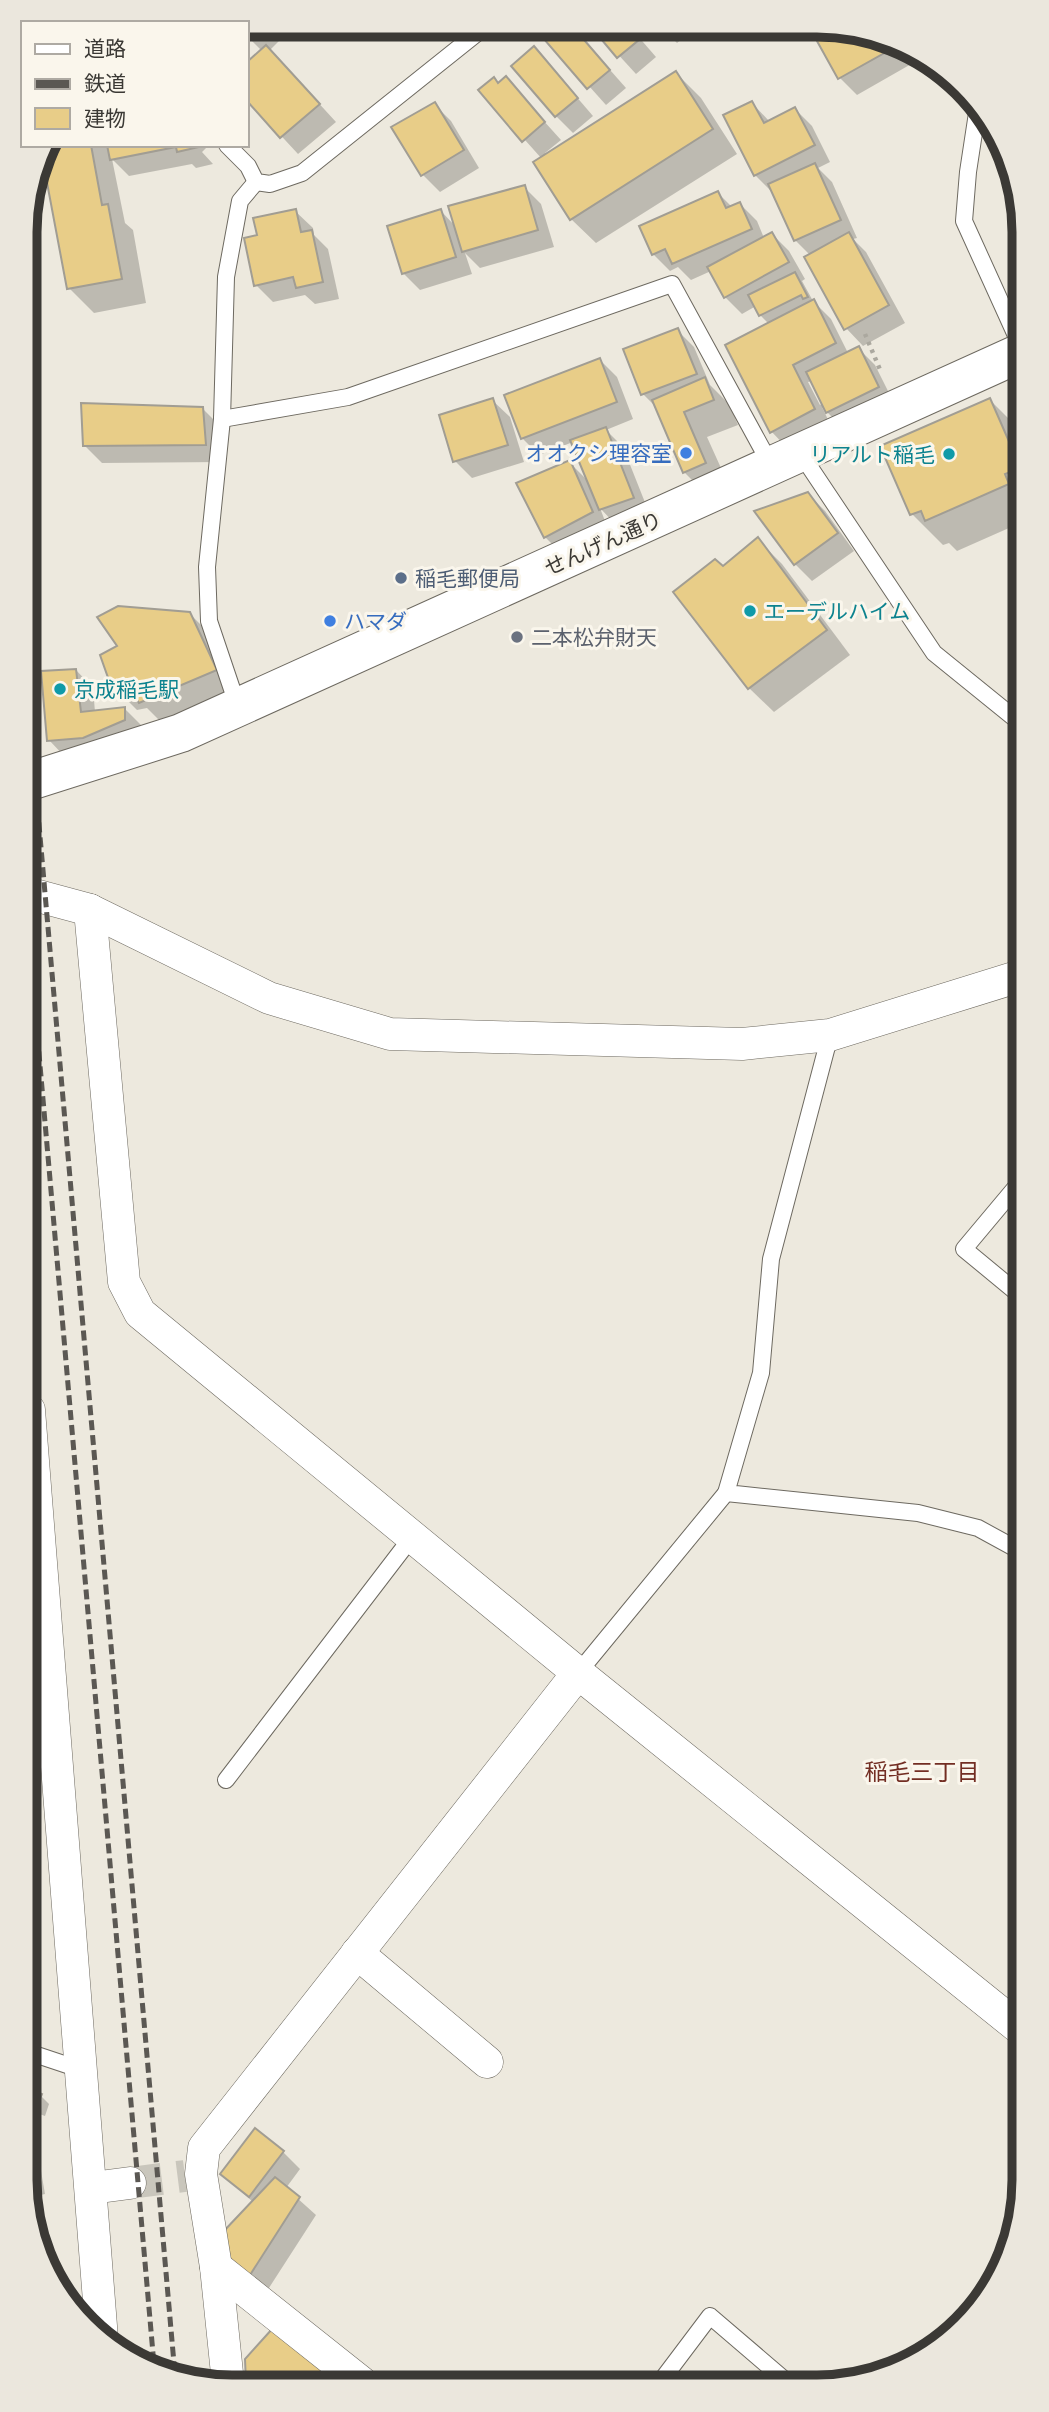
<svg xmlns="http://www.w3.org/2000/svg" width="1049" height="2412" viewBox="0 0 1049 2412" font-family="'Titillium Web','Noto Sans JP',sans-serif">
<style>
.shadow{fill:#0003;fill-rule:evenodd}
.building{fill:#e8cd88;stroke:#a19d93;stroke-width:2}
.lines{fill:none;stroke-linecap:round;stroke-linejoin:round}
.street-tunnel{stroke:#c9c6bc;stroke-width:32;stroke-dasharray:32 16;stroke-linecap:butt}
.lane-casing{stroke:#6d6960;stroke-width:18}
.street-casing{stroke:#6d6960;stroke-width:33}
.secondary-casing{stroke:#6d6960;stroke-width:40}
.path{stroke:#aba89f;stroke-width:4.5;stroke-dasharray:3.5 5;stroke-linecap:butt}
.lane{stroke:#fff;stroke-width:16}
.street{stroke:#fff;stroke-width:32}
.secondary{stroke:#fff;stroke-width:38}
.rail{stroke:#5b5853;stroke-width:5;stroke-dasharray:10 5;stroke-linecap:butt}
.shop-dot{fill:#3f7fe0;stroke:#faf6ec;stroke-width:2.5}
.culture-dot{fill:#0f9aa8;stroke:#faf6ec;stroke-width:2.5}
.service-dot{fill:#5c6f8a;stroke:#faf6ec;stroke-width:2.5}
.worship-dot{fill:#6b7280;stroke:#faf6ec;stroke-width:2.5}
.labels{text-anchor:middle;dominant-baseline:central;stroke-width:6;stroke-linejoin:round;paint-order:stroke}
.shop-label{font-size:21px;fill:#366cbe;stroke:#faf6ec;text-anchor:end}
.culture-label{font-size:21px;fill:#0d838f;stroke:#faf6ec;text-anchor:start}
.street-label{font-size:21px;fill:#3b3935;stroke:#faf6ec}
.service-label{font-size:21px;fill:#4e5e75;stroke:#faf6ec;text-anchor:start}
.worship-label{font-size:21px;fill:#5b616d;stroke:#faf6ec;text-anchor:start}
.neighbourhood-label{font-size:23px;fill:#732e23;stroke:#faf6ec}
.rim{fill:none;stroke:#3b3935;stroke-width:9}
</style>
<rect width="100%" height="100%" fill="#ede9de"/>
<g class="shadow">
<path d="M247 25H295L270 50 336 122 298 154 247 99V64L262 51 247 36Z"/>
<path d="M560 27H572L626 88 606 105 546 38Z"/>
<path d="M593 27H630L656 57 636 74Z"/>
<path d="M661 27H696L677 43Z"/>
<path d="M857 28 920 59 857 95 840 78Z"/>
<path d="M550 66 593 116 573 133 556 116Z"/>
<path d="M676 73 701 98 737 154 596 243 571 219 542 159 481 91 499 85 506 79 561 140 545 153 547 155Z"/>
<path d="M752 103 770 122 795 109 812 126 830 162 818 168 832 182 857 238 853 239 866 252 905 323 863 346 846 328 810 255 795 240 772 192 755 175Z"/>
<path d="M434 104 451 121 479 168 440 192 423 175Z"/>
<path d="M45 145H209L202 152 213 164 196 168 192 164 129 176 112 159 125 223 133 230 146 303 94 313 69 288 43 152Z"/>
<path d="M524 187 541 204 554 247 480 268 465 253 472 274 420 290 403 273 441 211 456 227Z"/>
<path d="M718 193 732 207 740 204 757 221 764 238 772 234 789 251 805 279 802 281 813 301 831 319 848 353 858 348 875 365 895 405 844 429 822 407 831 426 788 449 771 431 769 324 760 315 756 306 742 314 725 297 711 271 691 280 678 267 670 271 653 254ZM812 381 823 403 820 405 808 382Z"/>
<path d="M295 211 313 228 314 235 328 249 339 299 315 304 305 295 273 302 256 285Z"/>
<path d="M677 330 694 347 710 385 729 404 738 425 707 437 730 488 709 497 684 472 657 408 643 394Z"/>
<path d="M600 360 617 377 633 419 606 430 623 447 650 515 617 526 600 508 608 529 562 554 545 537 569 462 589 482 573 442 539 455 522 438Z"/>
<path d="M492 400 510 417 524 462 472 478 455 461Z"/>
<path d="M990 400 1018 428V524L957 551 949 543 943 545 912 514Z"/>
<path d="M203 409 220 426 222 462 102 463 85 446Z"/>
<path d="M808 494 825 511 854 551 812 581 795 564Z"/>
<path d="M758 540 782 564 850 655 774 712 749 688 723 569Z"/>
<path d="M190 614 215 639 241 695 165 726 147 708 137 710 112 685Z"/>
<path d="M76 670 93 688 95 712 124 708 141 725V737L66 758 49 740Z"/>
<path d="M31 2092 41 2096 49 2104 45 2116 31 2111Z"/>
<path d="M31 2117 40 2125 31 2152Z"/>
<path d="M255 2131 283 2152 300 2169 286 2188 316 2215 267 2291 241 2279 253 2202 222 2174Z"/>
<path d="M31 2162 41 2171 45 2194 32 2197Z"/>
</g>
<g class="building">
<path d="M247 25H261L247 39Z"/>
<path d="M557 27H573L610 70 587 89 543 38Z"/>
<path d="M591 27H630L640 39 617 58Z"/>
<path d="M818 28H857L895 47 838 79 812 32Z"/>
<path d="M266 45 320 104 280 138 247 101V62Z"/>
<path d="M534 46 578 98 555 117 511 66Z"/>
<path d="M676 71 713 129 570 220 533 162Z"/>
<path d="M506 76 545 122 522 142 478 90 494 77 498 83Z"/>
<path d="M752 101 764 123 795 107 815 145 754 176 723 115Z"/>
<path d="M435 102 464 150 421 176 391 127Z"/>
<path d="M45 145H91L102 205 108 204 122 279 67 289 42 156Z"/>
<path d="M107 145H197L199 147 177 152 176 147 110 160Z"/>
<path d="M815 163 841 220 794 241 768 184Z"/>
<path d="M525 185 538 230 462 252 448 206Z"/>
<path d="M718 191 726 208 740 202 752 229 672 264 665 249 652 255 639 226Z"/>
<path d="M296 209 301 232 312 230 323 282 296 288 293 277 254 286 244 238 257 235 253 218Z"/>
<path d="M441 209 456 257 402 274 387 226Z"/>
<path d="M772 232 789 262 724 298 707 267Z"/>
<path d="M849 232 889 305 844 330 804 257Z"/>
<path d="M795 272 808 297 803 299 801 295 759 316 748 295Z"/>
<path d="M814 299 836 343 793 365 815 409 770 433 725 345Z"/>
<path d="M678 328 697 374 641 395 623 349Z"/>
<path d="M859 346 879 387 826 413 806 372Z"/>
<path d="M600 358 617 402 521 439 504 395Z"/>
<path d="M705 377 714 400 684 412 706 463 683 473 652 400Z"/>
<path d="M493 398 508 445 453 462 439 415Z"/>
<path d="M990 398 1018 462V469L1005 474 1009 484 925 521 921 511 910 515 880 446Z"/>
<path d="M81 403 203 407 206 445 83 446Z"/>
<path d="M606 427 634 498 599 510 570 440Z"/>
<path d="M570 460 593 512 544 538 516 483Z"/>
<path d="M808 492 838 533 794 565 754 511Z"/>
<path d="M758 537 827 630 748 689 673 592 715 559 723 566Z"/>
<path d="M118 606 190 612 217 670 139 703 127 683 111 686 100 655 117 646 97 617Z"/>
<path d="M76 669 81 712 125 707V720L83 738 47 741 41 671Z"/>
<path d="M31 2090 42 2094 36 2109 31 2107Z"/>
<path d="M255 2128 284 2151 249 2197 220 2174Z"/>
<path d="M33 2160 37 2187H32L31 2161Z"/>
<path d="M275 2177 300 2197 250 2275 222 2262V2233Z"/>
<path d="M273 2328 338 2383H246L245 2359Z"/>
</g>
<g class="lines">
<path class="street-tunnel" d="M130 2183 185 2176"/>
<g class="lane-casing">
<g id="lane">
<path d="M977 113 968 172 964 221 1018 340"/>
<path d="M227 145 248 166 256 182 270 184 302 173 486 26"/>
<path d="M222 419 348 397 672 284 772 467"/>
<path d="M801 454 934 653 1013 717 1019 716"/>
<path d="M238 707 209 621 207 567 222 419 226 277 240 201 256 182"/>
<path d="M830 1035 771 1259 761 1373 726 1493 918 1513 978 1528 1022 1552"/>
<path d="M1021 1181 964 1249 1021 1296"/>
<path d="M578 1673 726 1493"/>
<path d="M226 1780 412 1537"/>
<path d="M31 2053 82 2070"/>
<path d="M661 2381 710 2316 786 2381"/>
</g>
</g>
<g class="street-casing">
<g id="street">
<path d="M27 893 90 910 269 998 390 1034 742 1044 830 1035 1020 976"/>
<path d="M90 910 124 1282 140 1313 578 1673 1023 2031"/>
<path d="M29 1410 102 2339"/>
<path d="M357 1953 487 2062"/>
<path d="M92 2188 130 2183"/>
<path d="M216 2267 362 2383"/>
<path d="M228 2383 216 2267 201 2174 204 2148 578 1673"/>
</g>
</g>
<g class="secondary-casing">
<path id="secondary" d="M27 782 181 733 1018 354"/>
</g>
<path class="path" d="M865 334 881 372"/>
<use href="#lane" class="lane"/>
<use href="#street" class="street"/>
<use href="#secondary" class="secondary"/>
<g class="rail">
<path d="M27 688 175 2375"/>
<path d="M27 917 154 2365"/>
</g>
</g>
<g class="shop-dot">
<circle cx="686" cy="453" r="7"/>
<circle cx="330" cy="621" r="7"/>
</g>
<g class="culture-dot">
<circle cx="949" cy="454" r="7"/>
<circle cx="750" cy="611" r="7"/>
<circle cx="60" cy="689" r="7"/>
</g>
<circle class="service-dot" cx="401" cy="578" r="7"/>
<circle class="worship-dot" cx="517" cy="637" r="7"/>
<g class="labels">
<g class="shop-label">
<text x="672" y="453">オオクシ理容室</text>
<text x="344" y="621" text-anchor="start">ハマダ</text>
</g>
<g class="culture-label">
<text x="935" y="454" text-anchor="end">リアルト稲毛</text>
<text x="764" y="611">エーデルハイム</text>
<text x="74" y="689">京成稲毛駅</text>
</g>
<g class="street-label">
<text transform="translate(603 543) rotate(-24)">せんげん通り</text>
</g>
<g class="service-label">
<text x="415" y="578">稲毛郵便局</text>
</g>
<g class="worship-label">
<text x="531" y="637">二本松弁財天</text>
</g>
<g class="neighbourhood-label">
<text x="922" y="1771">稲毛三丁目</text>
</g>
</g>
<path d="M0 0H1049V2412H0ZM232 37H817A195 195 0 0 1 1012 232V2180A195 195 0 0 1 817 2375H232A195 195 0 0 1 37 2180V232A195 195 0 0 1 232 37Z" fill="#ebe7dd" fill-rule="evenodd"/>
<path class="rim" d="M232 37H817A195 195 0 0 1 1012 232V2180A195 195 0 0 1 817 2375H232A195 195 0 0 1 37 2180V232A195 195 0 0 1 232 37Z"/>
<rect x="21" y="21" width="228" height="126" fill="#faf6ec" stroke="#aeaaa3" stroke-width="2"/>
<rect x="35" y="44" width="35" height="10" fill="#ffffff" stroke="#aeaaa3" stroke-width="2"/>
<text x="84" y="56" font-size="21" fill="#3b3935">道路</text>
<rect x="35" y="79" width="35" height="10" fill="#5b5853" stroke="#aeaaa3" stroke-width="2"/>
<text x="84" y="91" font-size="21" fill="#3b3935">鉄道</text>
<rect x="35" y="108" width="35" height="21" fill="#e8cd88" stroke="#aeaaa3" stroke-width="2"/>
<text x="84" y="126" font-size="21" fill="#3b3935">建物</text>
</svg>
